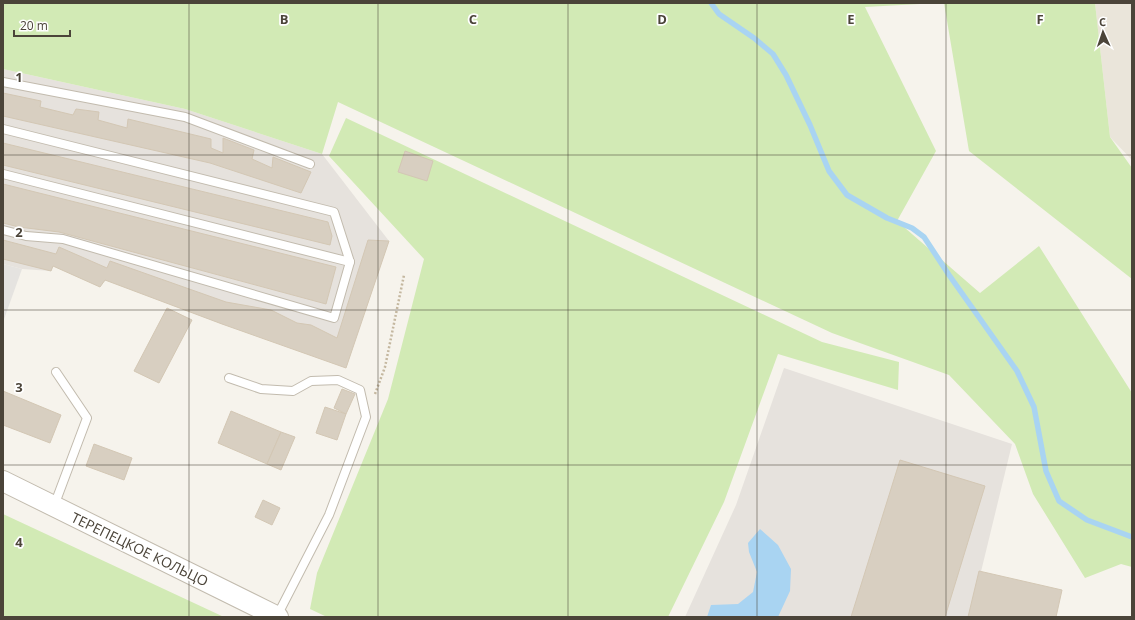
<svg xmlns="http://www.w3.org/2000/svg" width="1135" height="620" viewBox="0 0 1135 620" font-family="'Open Sans',sans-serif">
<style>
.residential{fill:#eae5da}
.industrial{fill:#e6e2dd}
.green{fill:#d2eab5}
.parking{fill:#e5e3e0}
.water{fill:#a9d4f2}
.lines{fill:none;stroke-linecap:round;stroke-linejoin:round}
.stream{stroke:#a9d4f2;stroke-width:5.5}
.building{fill:#d8cfc1;stroke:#d3c7b4}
.service-casing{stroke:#c2bbae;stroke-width:10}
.tertiary-casing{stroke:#c2bbae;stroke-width:22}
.path{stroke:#c4b79f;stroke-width:2.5;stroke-dasharray:2 2;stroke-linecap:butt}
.service{stroke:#fff;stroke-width:8}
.tertiary{stroke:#fff;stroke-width:20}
.grid{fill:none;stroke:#4b4439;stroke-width:1;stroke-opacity:0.55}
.labels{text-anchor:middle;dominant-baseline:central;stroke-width:3.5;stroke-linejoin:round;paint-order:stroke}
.street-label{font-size:14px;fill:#4b4439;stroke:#fff}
.grid-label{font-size:13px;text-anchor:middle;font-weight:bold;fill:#4b4439;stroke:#fff;stroke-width:3.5;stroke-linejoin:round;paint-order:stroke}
</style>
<rect width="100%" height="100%" fill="#f6f3ec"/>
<path class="residential" d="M1095 3H1132V160L1110 137Z"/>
<g class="industrial">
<path d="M3 69 185 109 322 154 389 241 346 368 222 324 106 280 100 287 53 266 51 271 22 269 3 264Z"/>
<path d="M784 368 1012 444 970 617H685L736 505Z"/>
</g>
<g class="green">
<path d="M3 3H938L865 7 936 151 897 221 980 293 1039 246 1132 393V567L1121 564 1085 578 1033 494 1015 444 949 375 832 333 338 102 322 154 185 109 3 69Z"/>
<path d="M944 3H1095L1110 137 1132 168V279L969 151Z"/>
<path d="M346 118 822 342 899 362 898 390 778 354 724 502 668 617H327L310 609 317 573 388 399 424 259 329 156Z"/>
<path d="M3 514 224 617H3Z"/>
</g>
<path class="parking" d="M3 264 22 269 3 322Z"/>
<path class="water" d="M760 529 778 545 791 569 790 591 778 617H707L711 605 738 604 753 592 757 572 749 552 748 543Z"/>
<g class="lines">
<path class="stream" d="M711 3 719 14 754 38 773 54 786 75 810 125 829 171 847 195 887 218 912 228 924 237 949 275 1017 371 1034 407 1046 471 1059 501 1087 520 1132 537"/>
</g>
<g class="building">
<path d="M3 93 41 101 40 107 73 115 76 109 99 112 98 120 127 128 128 119 211 139V148L223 153V138L254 150 252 159 272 168 273 157 311 172 301 193 210 163 3 116Z"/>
<path d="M3 143 328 222 332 236 330 245 3 165Z"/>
<path d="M405 151 433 161 427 181 398 172Z"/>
<path d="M3 184 336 267 326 304 59 232 19 227 3 223Z"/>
<path d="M3 240 56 254 59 247 107 268 110 261 226 302 271 310 297 323 311 325 337 338 368 240 389 241 346 368 222 324 105 280 100 287 53 266 51 271 3 259Z"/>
<path d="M167 308 192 320 159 383 134 371Z"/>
<path d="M342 389 355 394 346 414 334 408Z"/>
<path d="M3 391 61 415 50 443 3 425Z"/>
<path d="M325 407 346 414 337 440 316 433Z"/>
<path d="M231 411 281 432 267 464 218 443Z"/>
<path d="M281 432 295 437 281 470 267 464Z"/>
<path d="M94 444 132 458 124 480 86 466Z"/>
<path d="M900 460 985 486 945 617H851Z"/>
<path d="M263 500 280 508 272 525 255 517Z"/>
<path d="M979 571 1062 590 1056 617H968Z"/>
</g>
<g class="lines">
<g class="service-casing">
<g id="service">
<path d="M3 82 185 117 310 164"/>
<path d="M3 129 334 212 350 262 334 318 63 239 26 236 3 230"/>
<path d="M3 174 350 262"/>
<path d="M229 378 261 389 293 391 311 381 338 380 360 390 366 417 329 515 277 616"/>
<path d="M54 506 87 418 56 372"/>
</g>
</g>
<g class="tertiary-casing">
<path id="tertiary" d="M3 481 278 617"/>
</g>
<path class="path" d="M375 394 385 367 404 275"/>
<use href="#service" class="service"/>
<use href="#tertiary" class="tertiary"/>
</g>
<path class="grid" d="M189 3V617M378 3V617M568 3V617M757 3V617M946 3V617M3 155H1132M3 310H1132M3 465H1132"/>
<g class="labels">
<g class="street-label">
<text transform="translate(140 549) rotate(26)">ТЕРЕПЕЦКОЕ КОЛЬЦО</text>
</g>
</g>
<g class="grid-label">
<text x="284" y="24">B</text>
<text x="473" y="24">C</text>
<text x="662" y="24">D</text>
<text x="851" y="24">E</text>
<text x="1040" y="24">F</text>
<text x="19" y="82">1</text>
<text x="19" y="237">2</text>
<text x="19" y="392">3</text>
<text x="19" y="547">4</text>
</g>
<rect width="1135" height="620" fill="none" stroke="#4b4439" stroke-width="8"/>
<g transform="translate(1103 32) rotate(357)" stroke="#ffffff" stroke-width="3" paint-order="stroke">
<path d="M0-3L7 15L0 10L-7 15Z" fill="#4b4439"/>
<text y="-6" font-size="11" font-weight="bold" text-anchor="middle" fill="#4b4439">С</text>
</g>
<path d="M14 30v6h56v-6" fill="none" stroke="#4b4439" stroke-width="2"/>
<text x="20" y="30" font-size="12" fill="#4b4439" stroke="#ffffff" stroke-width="3" paint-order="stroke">20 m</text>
</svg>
